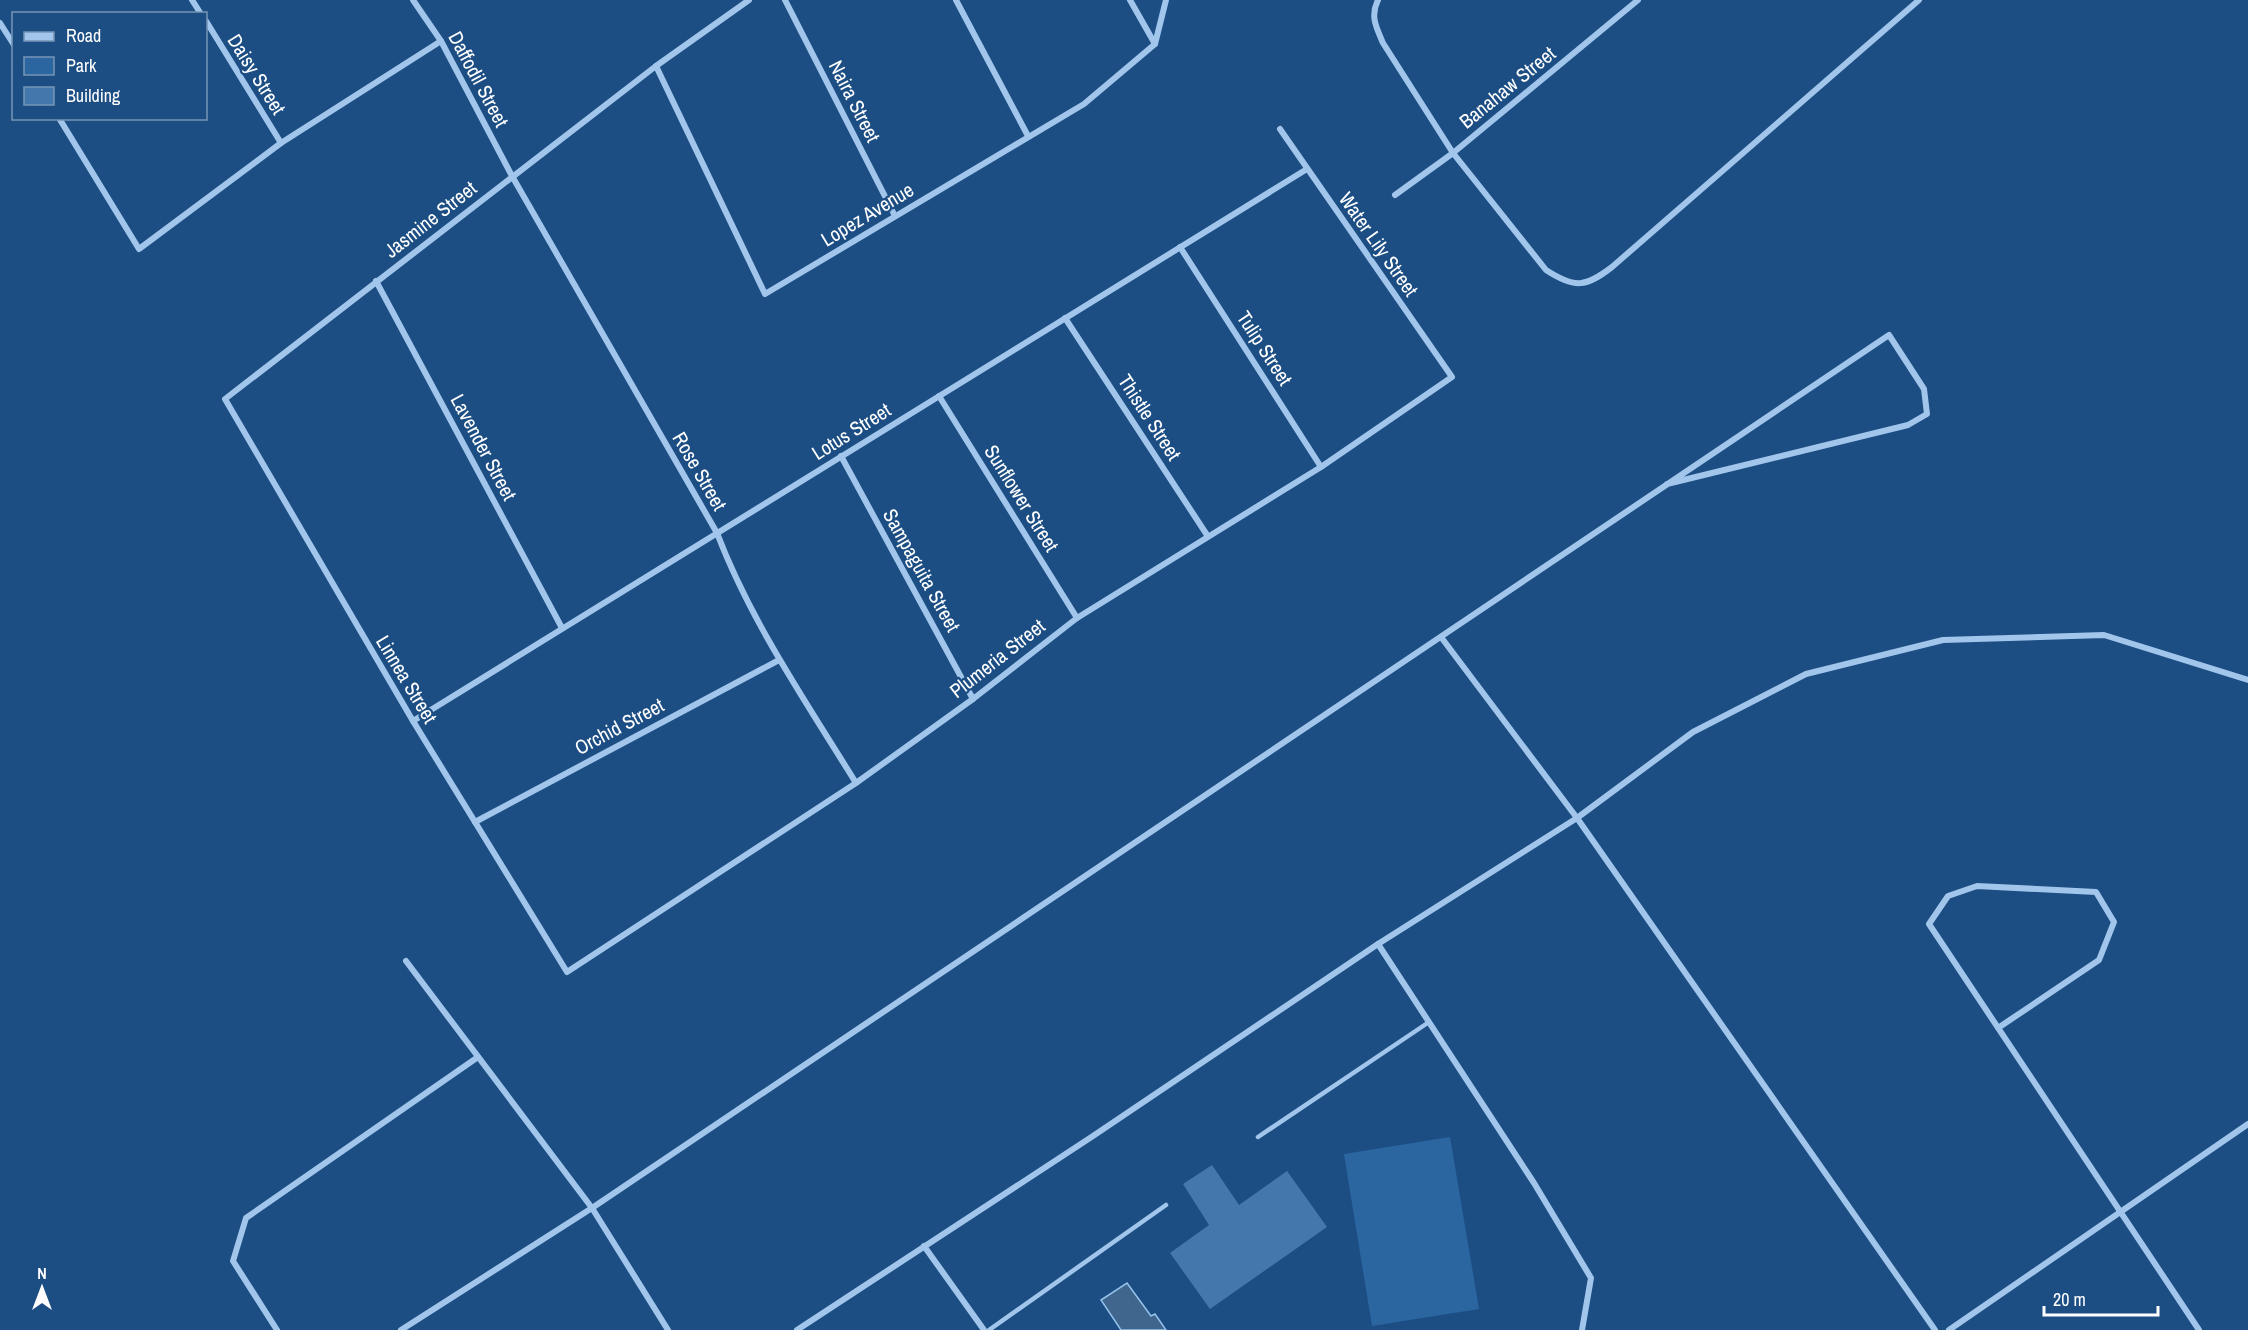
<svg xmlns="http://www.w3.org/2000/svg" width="2248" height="1330" viewBox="0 0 2248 1330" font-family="'Archivo Narrow',sans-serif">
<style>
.green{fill:#2b66a1}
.water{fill:#40668d;stroke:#95c2ed;stroke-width:1.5}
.building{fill:#4478ad}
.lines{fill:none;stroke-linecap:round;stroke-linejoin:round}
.lane{stroke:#a2c6eb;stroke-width:4.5}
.street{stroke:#a2c6eb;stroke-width:6}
.labels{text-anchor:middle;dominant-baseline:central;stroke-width:4.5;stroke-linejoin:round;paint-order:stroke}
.street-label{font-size:20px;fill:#fff;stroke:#1c4e84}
</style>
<rect width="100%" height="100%" fill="#1c4e84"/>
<path class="green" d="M1450 1137 1479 1309 1372 1326 1344 1154Z"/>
<path class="water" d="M1127 1283 1151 1316 1155 1314 1166 1330H1121L1101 1300Z"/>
<path class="building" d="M1212 1165 1239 1205 1287 1171 1327 1227 1210 1309 1170 1253 1209 1225 1183 1184Z"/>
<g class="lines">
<g class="lane">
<path d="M1258 1137 1429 1022"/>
<path d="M989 1330 1166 1205"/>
</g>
<g class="street">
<path d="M192 0 201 14"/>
<path d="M413 0 441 41 512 176 717 533C751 622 806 702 856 783"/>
<path d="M749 0 656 66 225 399 413 721 567 972 856 783 973 699 1077 618 1321 467 1452 377 1280 129"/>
<path d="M785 0 895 216"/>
<path d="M956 0 1028 136"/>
<path d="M1130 0 1155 44"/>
<path d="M1378 0C1370 16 1376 27 1383 43L1453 153 1546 270C1575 289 1586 287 1612 267L1919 0"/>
<path d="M206 21 281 143"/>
<path d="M0 23 14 45"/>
<path d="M656 66 765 294 1084 104 1155 44 1166 0"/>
<path d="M59 118 139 249 281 143 441 41"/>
<path d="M1395 195 1453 153 1638 0"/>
<path d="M1180 247 1321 467"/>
<path d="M376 281 562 628"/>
<path d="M1065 318 1207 535"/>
<path d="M939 396 1077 618"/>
<path d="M841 456 973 699"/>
<path d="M1441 637 1577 818 1935 1330"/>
<path d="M413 721 1307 169"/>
<path d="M475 822 779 660"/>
<path d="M1378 944 1534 1183 1591 1278 1582 1330"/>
<path d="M406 961 592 1208 668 1330"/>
<path d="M1998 1028 2099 960 2114 922 2096 892 1977 886 1948 896 1929 924 2199 1330"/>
<path d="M924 1246 984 1330"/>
<path d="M277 1330 233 1261 246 1218 478 1057"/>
<path d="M401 1330 592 1208 1889 335 1924 389 1927 414 1908 425 1667 484"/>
<path d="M797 1330 1093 1136 1378 944 1577 818 1693 732 1806 674 1943 640 2104 635 2248 680"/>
<path d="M1949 1330 2248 1124"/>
</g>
</g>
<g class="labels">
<g class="street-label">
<text transform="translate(257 74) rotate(58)">Daisy Street</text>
<text transform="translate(479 79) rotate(62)">Daffodil Street</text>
<text transform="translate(1507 87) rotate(-39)">Banahaw Street</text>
<text transform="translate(855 101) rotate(63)">Naira Street</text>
<text transform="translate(867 214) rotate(-31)">Lopez Avenue</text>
<text transform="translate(430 219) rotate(-38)">Jasmine Street</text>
<text transform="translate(1379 244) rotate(55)">Water Lily Street</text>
<text transform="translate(1265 348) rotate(57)">Tulip Street</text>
<text transform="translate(1150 417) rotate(57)">Thistle Street</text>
<text transform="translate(851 431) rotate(-32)">Lotus Street</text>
<text transform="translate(484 447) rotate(62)">Lavender Street</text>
<text transform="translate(700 471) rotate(60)">Rose Street</text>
<text transform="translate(1022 498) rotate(58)">Sunflower Street</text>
<text transform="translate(922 570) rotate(61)">Sampaguita Street</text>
<text transform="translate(997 658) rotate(-38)">Plumeria Street</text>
<text transform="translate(407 679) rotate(59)">Linnea Street</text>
<text transform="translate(619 726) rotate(-28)">Orchid Street</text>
</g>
</g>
<rect x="12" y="12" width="195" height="108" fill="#1c4e84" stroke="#7795b5" stroke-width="1.5"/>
<rect x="24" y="32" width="30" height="9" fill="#a2c6eb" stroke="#7795b5" stroke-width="1.5"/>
<text x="66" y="42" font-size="18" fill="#ffffff">Road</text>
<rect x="24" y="57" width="30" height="18" fill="#2b66a1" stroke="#7795b5" stroke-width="1.5"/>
<text x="66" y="72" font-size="18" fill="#ffffff">Park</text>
<rect x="24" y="87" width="30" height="18" fill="#4478ad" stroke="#7795b5" stroke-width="1.5"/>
<text x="66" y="102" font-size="18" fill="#ffffff">Building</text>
<g transform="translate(42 1288)" stroke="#1c4e84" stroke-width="4.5" paint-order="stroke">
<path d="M0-4.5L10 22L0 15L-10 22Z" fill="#ffffff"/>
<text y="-9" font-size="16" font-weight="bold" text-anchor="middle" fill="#ffffff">N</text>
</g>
<path d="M2044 1306v9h114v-9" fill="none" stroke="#ffffff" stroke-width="3"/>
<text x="2053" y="1306" font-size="18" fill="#ffffff" stroke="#1c4e84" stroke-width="4.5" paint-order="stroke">20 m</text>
</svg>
